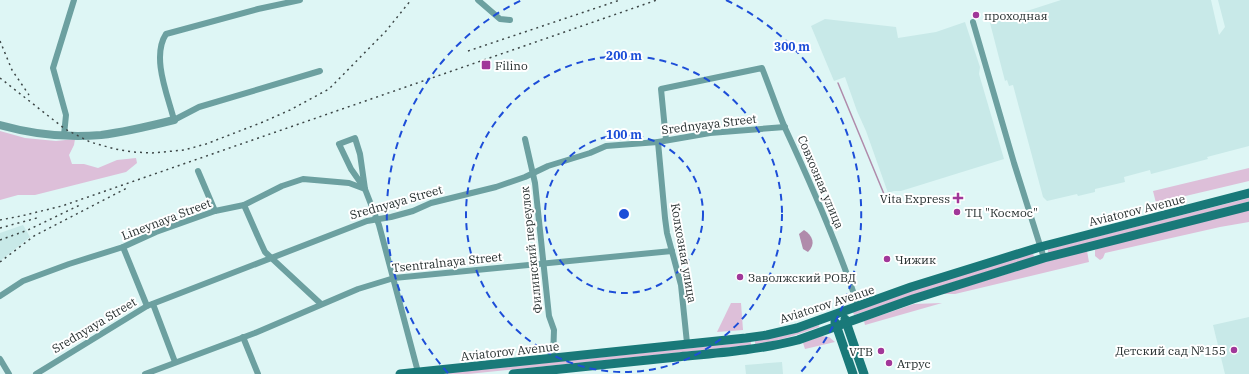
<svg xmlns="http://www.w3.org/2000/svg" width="1249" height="374" viewBox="0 0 1249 374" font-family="'IBM Plex Serif',serif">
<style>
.built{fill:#c8e9e8}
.green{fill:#ddbfd9}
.water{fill:#b08bab}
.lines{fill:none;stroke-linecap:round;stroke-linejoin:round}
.stream{stroke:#b08bab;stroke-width:1.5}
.minor{stroke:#6ca0a0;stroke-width:6}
.tertiary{stroke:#6ca0a0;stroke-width:8}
.secondary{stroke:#197979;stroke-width:9}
.rail{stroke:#3d4747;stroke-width:1.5;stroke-dasharray:2 4;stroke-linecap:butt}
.ring{fill:none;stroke:#1d4ed8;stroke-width:2;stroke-dasharray:7 5}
.poi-dot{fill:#a13799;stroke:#fff;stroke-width:1.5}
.labels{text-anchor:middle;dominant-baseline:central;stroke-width:4;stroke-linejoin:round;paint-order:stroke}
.poi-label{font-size:12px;fill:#273030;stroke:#fff;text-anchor:start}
.street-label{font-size:12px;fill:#273030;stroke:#fff}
.centre{fill:#1d4ed8;stroke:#fff;stroke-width:2}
.ring-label{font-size:12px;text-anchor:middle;font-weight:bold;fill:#1d4ed8;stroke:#fff;stroke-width:4;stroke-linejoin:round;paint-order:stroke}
</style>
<rect width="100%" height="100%" fill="#def6f5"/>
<g class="built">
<path d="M1061 0H1211L1219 35 1225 27 1218 0H1249V146L1207 157 1208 159 1151 174 1150 170 1124 177 1125 182 1095 189V192L1078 196 1077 194 1047 201 1043 197 1013 85 1009 86 1007 80 1005 81 990 23Z"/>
<path d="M825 19 896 27 898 38 936 32 965 22 980 67 979 74 1004 159 901 191H894L888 193 866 131 857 111 845 77 834 81 811 26Z"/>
<path d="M23 225 30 237 0 261V233Z"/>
<path d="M1249 317V374H1225L1213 325Z"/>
<path d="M782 362 783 374H746L745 365Z"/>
</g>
<g class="green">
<path d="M0 131 25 138 56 141 75 139 74 145 69 155 72 164H84L98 168 117 160 136 158 137 163 126 172 35 195H18L0 200Z"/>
<path d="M1249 168V181L1156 203 1153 191Z"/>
<path d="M1249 198V201L1244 203 1048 254V249Z"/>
<path d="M1249 210V222L1220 227 1105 253 1103 258 1100 260 1095 256V250L1099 248Z"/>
<path d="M1087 251 1089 262 955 294H942L1045 262Z"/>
<path d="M1033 253 1034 257 934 288 854 315 853 312 932 284Z"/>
<path d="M731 303H741L743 330 717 332Z"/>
<path d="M942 303 865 325 864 321 914 304Z"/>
<path d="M819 325V327C798 335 778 341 755 344V341L791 334Z"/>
<path d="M821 336 829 337 835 342 805 349 803 343Z"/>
<path d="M751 342V345L468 374H447L446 373Z"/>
</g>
<path class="water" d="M804 230C813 236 816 244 808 252L803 249 799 234Z"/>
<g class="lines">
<path class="stream" d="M838 83 884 194"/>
<g class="minor">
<path d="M300 0 258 9 166 34C151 57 168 96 174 120L199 107 320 71"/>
<path d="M478 0 500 19 510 20"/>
<path d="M973 22 1014 163 1044 258"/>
<path d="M64 135 66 115 53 68 74 0"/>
<path d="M525 139 535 183 549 316 554 330 553 358"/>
<path d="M666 140 661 89 762 68C770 88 777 109 785 128 812 186 838 245 858 306"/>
<path d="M658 142 665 218 667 233 681 285 687 343"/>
<path d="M198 171 215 211"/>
<path d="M365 189 351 169 339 144 355 138 360 154 365 189 379 225 418 372"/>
<path d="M244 205 259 239 265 252 321 304"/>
<path d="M123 247 147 306"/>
<path d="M0 296 23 281 69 264 123 247 156 232 215 211 244 205 282 186 303 179 349 183 365 189"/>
<path d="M153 304 175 362"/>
<path d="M243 337 258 374"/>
<path d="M0 359 9 374"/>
<path d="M36 374 147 306 367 221 391 217 413 211 431 203 496 187 525 177 548 166 590 153 606 146 658 142 710 133 785 127"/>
<path d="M145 374 255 333 358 289 394 278 672 251"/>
</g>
<path class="tertiary" d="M0 125C32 134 68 138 101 135 126 132 150 126 174 120"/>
<g class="secondary">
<path d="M845 319 864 374"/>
<path d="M835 322 853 374"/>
<path d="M400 374 746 338 767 335 797 328 911 287 1040 247 1249 193"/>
<path d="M513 374C568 368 623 363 677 357 718 353 759 350 798 340L913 299 1044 258 1249 206"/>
</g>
<g class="rail">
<path d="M0 41 12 70 29 95"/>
<path d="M468 51 620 0"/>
<path d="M0 78 65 129 90 142 115 149 133 152 152 153 184 150 206 144 263 122 290 110 329 89 386 31 411 0"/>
<path d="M0 220 21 216 62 206 657 0"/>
<path d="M0 228 37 218"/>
<path d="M0 240 28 230 82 204"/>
<path d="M0 262 34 236 129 187"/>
</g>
</g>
<g class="ring">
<circle cx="624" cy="214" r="79"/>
<circle cx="624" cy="214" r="158"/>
<path d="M448 373A237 237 0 0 1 522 0M726 0A237 237 0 0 1 800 373"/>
</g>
<g class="poi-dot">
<circle cx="976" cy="15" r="4"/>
<rect x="481" y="60" width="10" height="10" rx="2"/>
<path d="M956 192h4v4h4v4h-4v4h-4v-4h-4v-4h4z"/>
<circle cx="957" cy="212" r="4"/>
<circle cx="887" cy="259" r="4"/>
<circle cx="740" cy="277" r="4"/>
<circle cx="1234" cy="350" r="4"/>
<circle cx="881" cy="351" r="4"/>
<circle cx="889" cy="363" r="4"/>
</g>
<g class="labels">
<g class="poi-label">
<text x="984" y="15">проходная</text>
<text x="495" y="65">Filino</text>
<text x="950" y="198" text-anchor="end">Vita Express</text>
<text x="965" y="212">ТЦ "Космос"</text>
<text x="895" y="259">Чижик</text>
<text x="748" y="277">Заволжский РОВД</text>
<text x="1226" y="350" text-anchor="end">Детский сад №155</text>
<text x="873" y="351" text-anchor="end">VTB</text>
<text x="897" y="363">Атрус</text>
</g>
<g class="street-label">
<text transform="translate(709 124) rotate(-7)">Srednyaya Street</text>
<text transform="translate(821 182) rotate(67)">Совхозная улица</text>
<text transform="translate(396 202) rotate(-16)">Srednyaya Street</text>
<text transform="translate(1137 210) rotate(-14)">Aviatorov Avenue</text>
<text transform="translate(166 219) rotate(-21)">Lineynaya Street</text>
<text transform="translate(531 250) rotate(-96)">Филинский переулок</text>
<text transform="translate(684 253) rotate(80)">Колхозная улица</text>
<text transform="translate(447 262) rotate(-6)">Tsentralnaya Street</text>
<text transform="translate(827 304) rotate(-18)">Aviatorov Avenue</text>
<text transform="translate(94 325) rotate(-31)">Srednyaya Street</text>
<text transform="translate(510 351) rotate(-6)">Aviatorov Avenue</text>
</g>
</g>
<circle cx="624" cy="214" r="6" class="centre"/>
<g class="ring-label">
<text x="792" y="51">300 m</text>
<text x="624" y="60">200 m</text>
<text x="624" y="139">100 m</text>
</g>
</svg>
